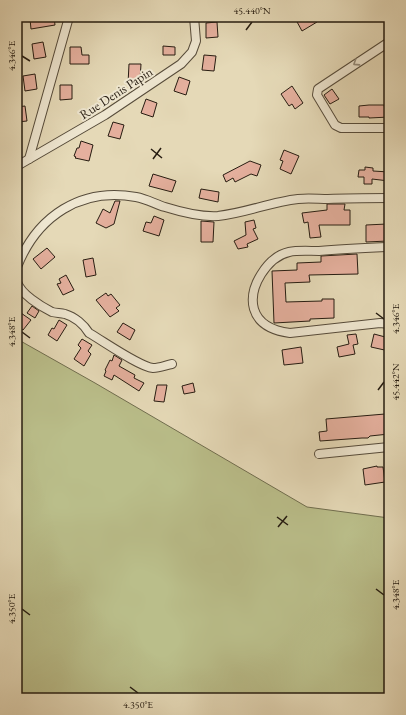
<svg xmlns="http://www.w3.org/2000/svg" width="406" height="715" viewBox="0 0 406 715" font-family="'EB Garamond',serif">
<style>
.green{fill:#babe8a;stroke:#706d4e}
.building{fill:#e5b09e;stroke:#261c11}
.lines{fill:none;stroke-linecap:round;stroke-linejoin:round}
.minor-casing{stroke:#564b3a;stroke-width:10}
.minor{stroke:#eee6d0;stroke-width:8}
.oneway{stroke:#948b7a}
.ticks{fill:none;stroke:#261c11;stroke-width:1.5}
.labels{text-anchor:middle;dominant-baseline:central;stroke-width:4;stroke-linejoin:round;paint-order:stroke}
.street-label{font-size:13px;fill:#261c11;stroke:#eee6d0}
.neatline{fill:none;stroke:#261c11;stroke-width:1.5}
.ticks-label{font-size:10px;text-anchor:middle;fill:#261c11}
</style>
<rect width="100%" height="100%" fill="#e5d9b7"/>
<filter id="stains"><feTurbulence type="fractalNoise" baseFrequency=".005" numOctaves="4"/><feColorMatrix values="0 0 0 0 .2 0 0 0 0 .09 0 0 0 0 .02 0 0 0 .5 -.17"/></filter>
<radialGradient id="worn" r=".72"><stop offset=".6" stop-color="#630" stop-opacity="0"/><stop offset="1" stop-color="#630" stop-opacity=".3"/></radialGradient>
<path class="green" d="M17 339 95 383 307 507 389 518V698H17Z"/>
<g class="building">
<path d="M41 17H54L55 25 31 29 30 19Z"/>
<path d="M302 17H314L317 22 302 31 296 20Z"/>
<path d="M217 22 218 37 206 38V23Z"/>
<path d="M43 42 46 57 34 59 32 44Z"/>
<path d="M163 46 175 47V55H163Z"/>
<path d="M70 47H81L82 55H89V64H70Z"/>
<path d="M204 55 216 56 214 71 202 70Z"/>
<path d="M129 64H141L140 80 133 85 128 84Z"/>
<path d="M35 74 37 89 25 91 23 76Z"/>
<path d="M179 77 190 81 186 95 174 91Z"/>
<path d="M60 85H72V99L60 100Z"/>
<path d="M292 86 303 103 295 109 292 104 289 106 281 94Z"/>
<path d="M332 89 339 99 330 104 324 95Z"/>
<path d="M146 99 157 103 153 117 141 113Z"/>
<path d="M369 105H384L385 110H389V117L369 118V117H359V106Z"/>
<path d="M25 106 27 121 17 122V107Z"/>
<path d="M113 122 124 125 120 139 108 136Z"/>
<path d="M81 141 93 145 89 161 75 158 76 157 74 156 77 148H79Z"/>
<path d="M284 150 299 156 291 174 280 169 283 161 280 160Z"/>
<path d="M250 161 261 165 257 176 251 174 235 182 233 178 226 182 223 175Z"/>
<path d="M365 167 373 168V171L389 172V181L372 179V184H364V177H358L359 170H365Z"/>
<path d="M153 174 176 181 172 192 149 186Z"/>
<path d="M201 189 219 192 218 202 199 198Z"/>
<path d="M115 201H120L114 224 106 228 96 223 103 209 110 213Z"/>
<path d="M327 204H345L344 210H350V225H319L321 237 310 238 308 222 304 223 302 213 327 210Z"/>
<path d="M154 216 164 220 159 236 143 231 146 222 151 223Z"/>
<path d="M254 220 256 228 253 229 258 239 247 244 248 247 238 249 234 241 246 235 245 222Z"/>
<path d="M201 221 214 222 213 242H201Z"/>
<path d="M387 224 388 241 366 242V225Z"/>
<path d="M47 248 55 257 41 269 33 259Z"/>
<path d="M357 254 358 274 309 275 310 282 285 283 286 302 322 301V299H334V318L310 319V321L274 323 272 271 297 270V263L321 262V256Z"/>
<path d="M93 258 96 275 86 277 83 260Z"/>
<path d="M66 275 74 290 63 295 57 284 61 283 59 279Z"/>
<path d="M106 293 108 296 111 294 120 305 116 308 119 311 110 317 96 300Z"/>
<path d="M32 306 39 311 35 318 27 313Z"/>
<path d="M21 313 31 320 23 330 17 326V318Z"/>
<path d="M59 320 67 325 57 341 48 335 52 328 54 329Z"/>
<path d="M123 323 135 330 130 340 117 332Z"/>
<path d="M356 334 358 344 353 345 355 354 339 357 337 347 349 344 347 335Z"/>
<path d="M374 334 389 338V351L371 347Z"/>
<path d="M82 339 92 345 88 351 91 354 84 366 74 359 81 348 78 345Z"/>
<path d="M301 347 303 363 284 365 282 350Z"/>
<path d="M114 355 122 360 119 366 135 375 134 378 144 383 139 391 114 375 112 380 104 376 106 371 105 370 110 360 112 361Z"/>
<path d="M193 383 195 392 184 394 182 386Z"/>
<path d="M157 385H167L164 402 154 401Z"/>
<path d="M385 414 386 425H389V434L370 436 368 438H362L320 441 319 432 327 431 326 419Z"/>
<path d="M377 466V467H383L385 482 365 485 363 469Z"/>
</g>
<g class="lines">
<g class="minor-casing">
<g id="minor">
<path d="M389 42 318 89 317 95 335 125 341 128H389"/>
<path d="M29 159 69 17"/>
<path d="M17 166 105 115 181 64 192 52 196 41 194 17"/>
<path d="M389 247C366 248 342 249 319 251 309 251 298 250 289 252 267 257 248 288 254 309 259 326 275 331 290 333L380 323 389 324"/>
<path d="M17 267C37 216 81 187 136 197 147 199 155 204 165 207 181 212 201 217 218 216 245 213 271 202 298 199 308 198 319 199 328 199 349 198 369 198 389 198"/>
<path d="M17 282C21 294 40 306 52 312 56 313 61 313 65 314 75 317 84 325 89 333 103 341 140 367 153 368 160 368 166 365 172 364"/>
<path d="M319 454 389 447"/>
</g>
</g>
<use href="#minor" class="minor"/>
</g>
<defs><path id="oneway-chevron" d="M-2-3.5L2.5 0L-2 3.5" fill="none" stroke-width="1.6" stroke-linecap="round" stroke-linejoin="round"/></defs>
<use class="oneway" href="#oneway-chevron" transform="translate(356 63) rotate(147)"/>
<path class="ticks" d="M246 30 252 22M22 56 30 61M151 149 162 158M153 159 161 148M376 313 384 319M22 332 30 338M378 390 384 382M277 517 288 525M278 527 287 516M376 589 384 595M22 609 30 615M130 687 138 693"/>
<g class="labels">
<g class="street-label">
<text transform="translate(116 93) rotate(-33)">Rue Denis Papin</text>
</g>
</g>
<rect width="406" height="715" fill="none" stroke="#e5d9b7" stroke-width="44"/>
<rect x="22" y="22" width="362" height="671" class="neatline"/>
<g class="ticks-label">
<text x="252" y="14">45.440°N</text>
<text transform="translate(11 56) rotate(-90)" y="4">4.346°E</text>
<text transform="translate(395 319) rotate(-90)" y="4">4.346°E</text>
<text transform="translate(11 332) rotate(-90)" y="4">4.348°E</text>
<text transform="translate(395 382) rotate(-90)" y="4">45.442°N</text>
<text transform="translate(395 595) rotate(-90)" y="4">4.348°E</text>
<text transform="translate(11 609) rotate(-90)" y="4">4.350°E</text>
<text x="138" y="708">4.350°E</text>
</g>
<rect width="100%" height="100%" filter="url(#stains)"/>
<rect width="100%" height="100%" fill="url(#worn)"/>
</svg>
